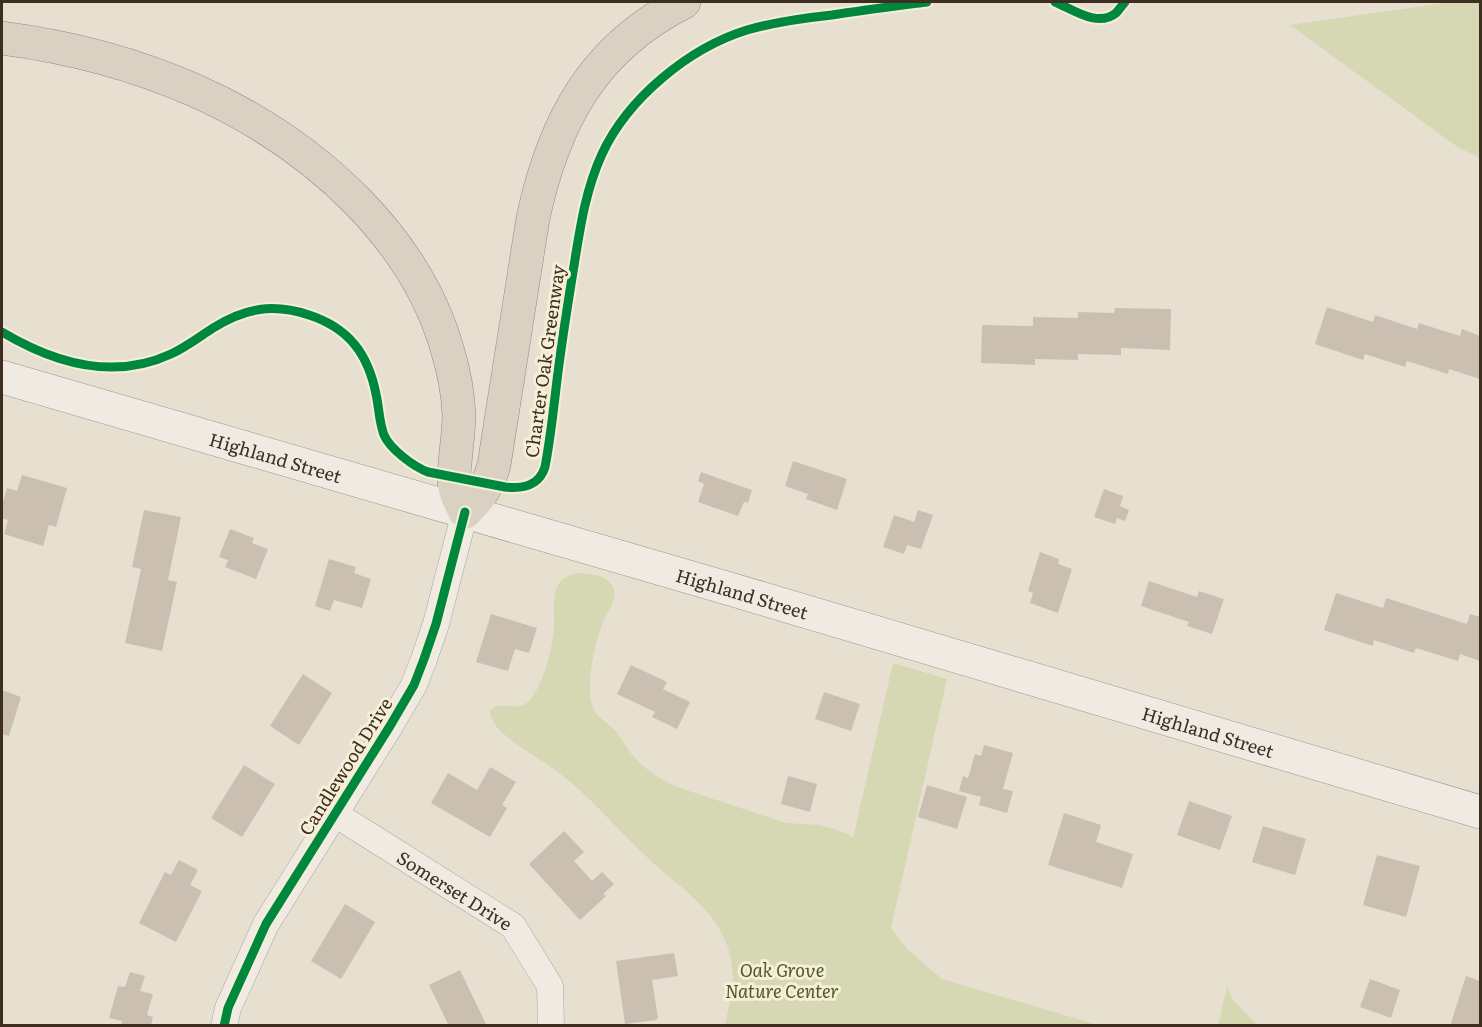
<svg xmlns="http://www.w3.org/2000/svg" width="1482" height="1027" viewBox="0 0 1482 1027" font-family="Literata,serif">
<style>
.green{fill:#d6d7b3}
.building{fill:#cbbfb2}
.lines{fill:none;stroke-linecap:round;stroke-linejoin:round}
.street-casing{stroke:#ada599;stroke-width:27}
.secondary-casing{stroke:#9c958a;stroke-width:34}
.highway-casing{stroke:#928b80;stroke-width:34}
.street{stroke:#efebe3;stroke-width:26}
.secondary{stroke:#efebe3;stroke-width:33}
.highway{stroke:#dad1c2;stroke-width:33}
.cycleway-casing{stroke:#f7eed8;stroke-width:13}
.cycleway{stroke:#00873e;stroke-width:9}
.labels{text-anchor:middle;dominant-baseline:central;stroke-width:6;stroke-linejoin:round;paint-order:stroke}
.street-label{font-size:18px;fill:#3d2e20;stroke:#f7eed8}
.park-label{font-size:18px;font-style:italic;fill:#4d5a26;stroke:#f7eed8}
</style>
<rect width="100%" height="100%" fill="#e7e0d1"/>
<g class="green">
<path d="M1451 2H1480V158L1459 148 1290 25Z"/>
<path d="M577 573C589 574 607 574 613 587 619 599 606 614 602 625 594 647 584 689 594 710 598 718 611 725 617 733 623 741 628 751 636 759 647 771 662 780 677 787L786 823 819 825 835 829 849 835 853 838 893 663 947 679 891 928 907 949 942 979 1098 1025H725C727 1012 733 994 733 981 733 970 731 955 727 945 712 905 677 886 648 858 617 830 589 794 555 770 540 758 498 736 492 719 491 718 490 711 490 710 492 709 496 706 498 706 509 704 519 711 529 701 543 687 553 646 554 627 555 614 552 597 558 585 562 578 569 575 577 573Z"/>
<path d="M1227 987 1233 1000 1257 1025H1218Z"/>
</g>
<g class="building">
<path d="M1327 307 1373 322 1375 315 1417 329 1419 323 1460 336 1462 329 1480 336V379L1449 369 1448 374 1407 361 1405 367 1365 354 1363 360 1315 344Z"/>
<path d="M1115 308 1171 309 1170 350 1121 348V355L1078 354V360L1035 359V365L981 363 982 325 1033 326V317L1078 318V312L1114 313Z"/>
<path d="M793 461 847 479 837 510 806 499 808 494 785 486Z"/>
<path d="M701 472 752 490 748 503 744 502 738 516 698 502 704 484 698 481Z"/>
<path d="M22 475 67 488 56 527 49 525 43 546 4 534 8 520 2 518V505L7 488 17 491Z"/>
<path d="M1104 489 1123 496 1120 506 1129 510 1125 521 1117 518 1115 524 1094 517Z"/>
<path d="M144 510 181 517 168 580 177 582 162 651 125 643 141 569 132 567Z"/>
<path d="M918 510 933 515 921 549 907 545 904 554 883 547 894 515 914 522Z"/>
<path d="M230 529 254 538 252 543 268 549 256 579 225 567 228 560 219 557Z"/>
<path d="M1040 552 1059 559 1058 564 1072 569 1058 613 1030 603 1033 593 1028 591Z"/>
<path d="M329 559 356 567 354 573 371 579 362 608 334 600 330 611 315 606Z"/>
<path d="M1149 581 1197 597 1199 591 1224 599 1212 634 1187 626 1189 622 1141 606Z"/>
<path d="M1336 593 1383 608 1386 598 1467 624 1470 614 1480 617V661L1460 654 1458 661 1416 648 1414 653 1374 640 1373 646 1324 630Z"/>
<path d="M491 614 537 628 529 653 515 649 508 671 476 662Z"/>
<path d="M631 665 667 682 663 689 690 702 677 729 652 717 655 712 617 694Z"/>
<path d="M303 674 332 693 299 745 270 726Z"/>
<path d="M2 690 21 697 9 736 2 734Z"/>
<path d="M824 692 860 704 851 731 815 719Z"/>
<path d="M984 745 1013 753 1003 789 1013 791 1007 813 979 805 981 797 959 791 963 776 968 778 975 754 981 756Z"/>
<path d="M244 765 275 784 242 837 211 818Z"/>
<path d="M490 767 516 782 502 805 507 808 490 837 431 803 448 773 477 790Z"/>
<path d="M788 776 817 784 810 812 781 804Z"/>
<path d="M927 785 967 797 957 829 918 817Z"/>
<path d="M1189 801 1232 816 1220 850 1177 835Z"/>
<path d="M1064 813 1101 825 1096 842 1133 854 1122 888 1048 865Z"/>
<path d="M1263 826 1306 839 1295 875 1252 862Z"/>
<path d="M564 831 584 852 574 861 592 881 602 872 614 884 603 894 606 896 580 920 529 864Z"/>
<path d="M1377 855 1420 866 1406 917 1363 905Z"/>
<path d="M179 860 198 870 190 885 202 891 176 942 139 923 165 872 171 875Z"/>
<path d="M345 904 375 922 341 979 311 961Z"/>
<path d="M674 953 678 976 652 980 658 1018 656 1020 625 1024 616 961Z"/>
<path d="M460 970 487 1026H449L429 985Z"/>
<path d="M130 972 145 976 140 991 153 994 147 1015 153 1017 151 1026H121L122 1021 109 1018 118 986 125 987Z"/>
<path d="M1466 976 1480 981V1026H1450Z"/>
<path d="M1370 979 1400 990 1391 1018 1360 1007Z"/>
</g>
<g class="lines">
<g class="street-casing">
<g id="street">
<path id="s1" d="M335 814 513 926 550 986 551 1026"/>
<path d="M224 1026 228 1008 266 924 390 726 414 685 424 659 436 624 465 512"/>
</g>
</g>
<g class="secondary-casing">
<g id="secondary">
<path id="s2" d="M2 377 730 589 1480 812"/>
</g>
</g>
<g class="highway-casing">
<path id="highway" d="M2 38C134 55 263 105 358 202 399 244 432 294 448 352 454 372 458 393 459 415 459 431 456 448 455 464 454 472 453 480 455 487 456 496 462 504 465 512 481 496 488 486 494 465L533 218C554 121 593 48 684 2"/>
</g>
<use href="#street" class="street"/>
<use href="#secondary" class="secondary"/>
<use href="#highway" class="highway"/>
<g class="cycleway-casing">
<g id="cycleway">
<path d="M1055 2C1072 9 1098 28 1116 13 1119 10 1122 5 1125 2"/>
<path d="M2 332C54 363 113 381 171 354 186 347 199 337 213 328 245 308 273 303 309 315 349 328 368 354 376 394 379 407 379 422 384 435 390 449 414 467 428 472L505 487C523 489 539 486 545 467 551 436 554 404 558 372 562 341 567 309 572 278 579 236 584 193 602 154 628 98 689 48 747 30 775 22 804 18 832 15 864 10 896 6 927 2"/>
<path d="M224 1026 228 1008 266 924 390 726 414 685 424 659 436 624 465 512"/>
</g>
</g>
<use href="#cycleway" class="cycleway"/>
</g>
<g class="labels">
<g class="street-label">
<text transform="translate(544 361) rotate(-82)">Charter Oak Greenway</text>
<text stroke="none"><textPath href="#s2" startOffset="285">Highland Street</textPath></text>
<text stroke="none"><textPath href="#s2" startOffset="771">Highland Street</textPath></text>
<text stroke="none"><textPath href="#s2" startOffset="1257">Highland Street</textPath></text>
<text transform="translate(345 766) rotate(-58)">Candlewood Drive</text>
<text stroke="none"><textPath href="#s1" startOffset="142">Somerset Drive</textPath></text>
</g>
<g class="park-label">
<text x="782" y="969">Oak Grove<tspan x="782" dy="21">Nature Center</tspan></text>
</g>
</g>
<rect width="1482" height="1027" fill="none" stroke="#3d2e20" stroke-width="6"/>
</svg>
